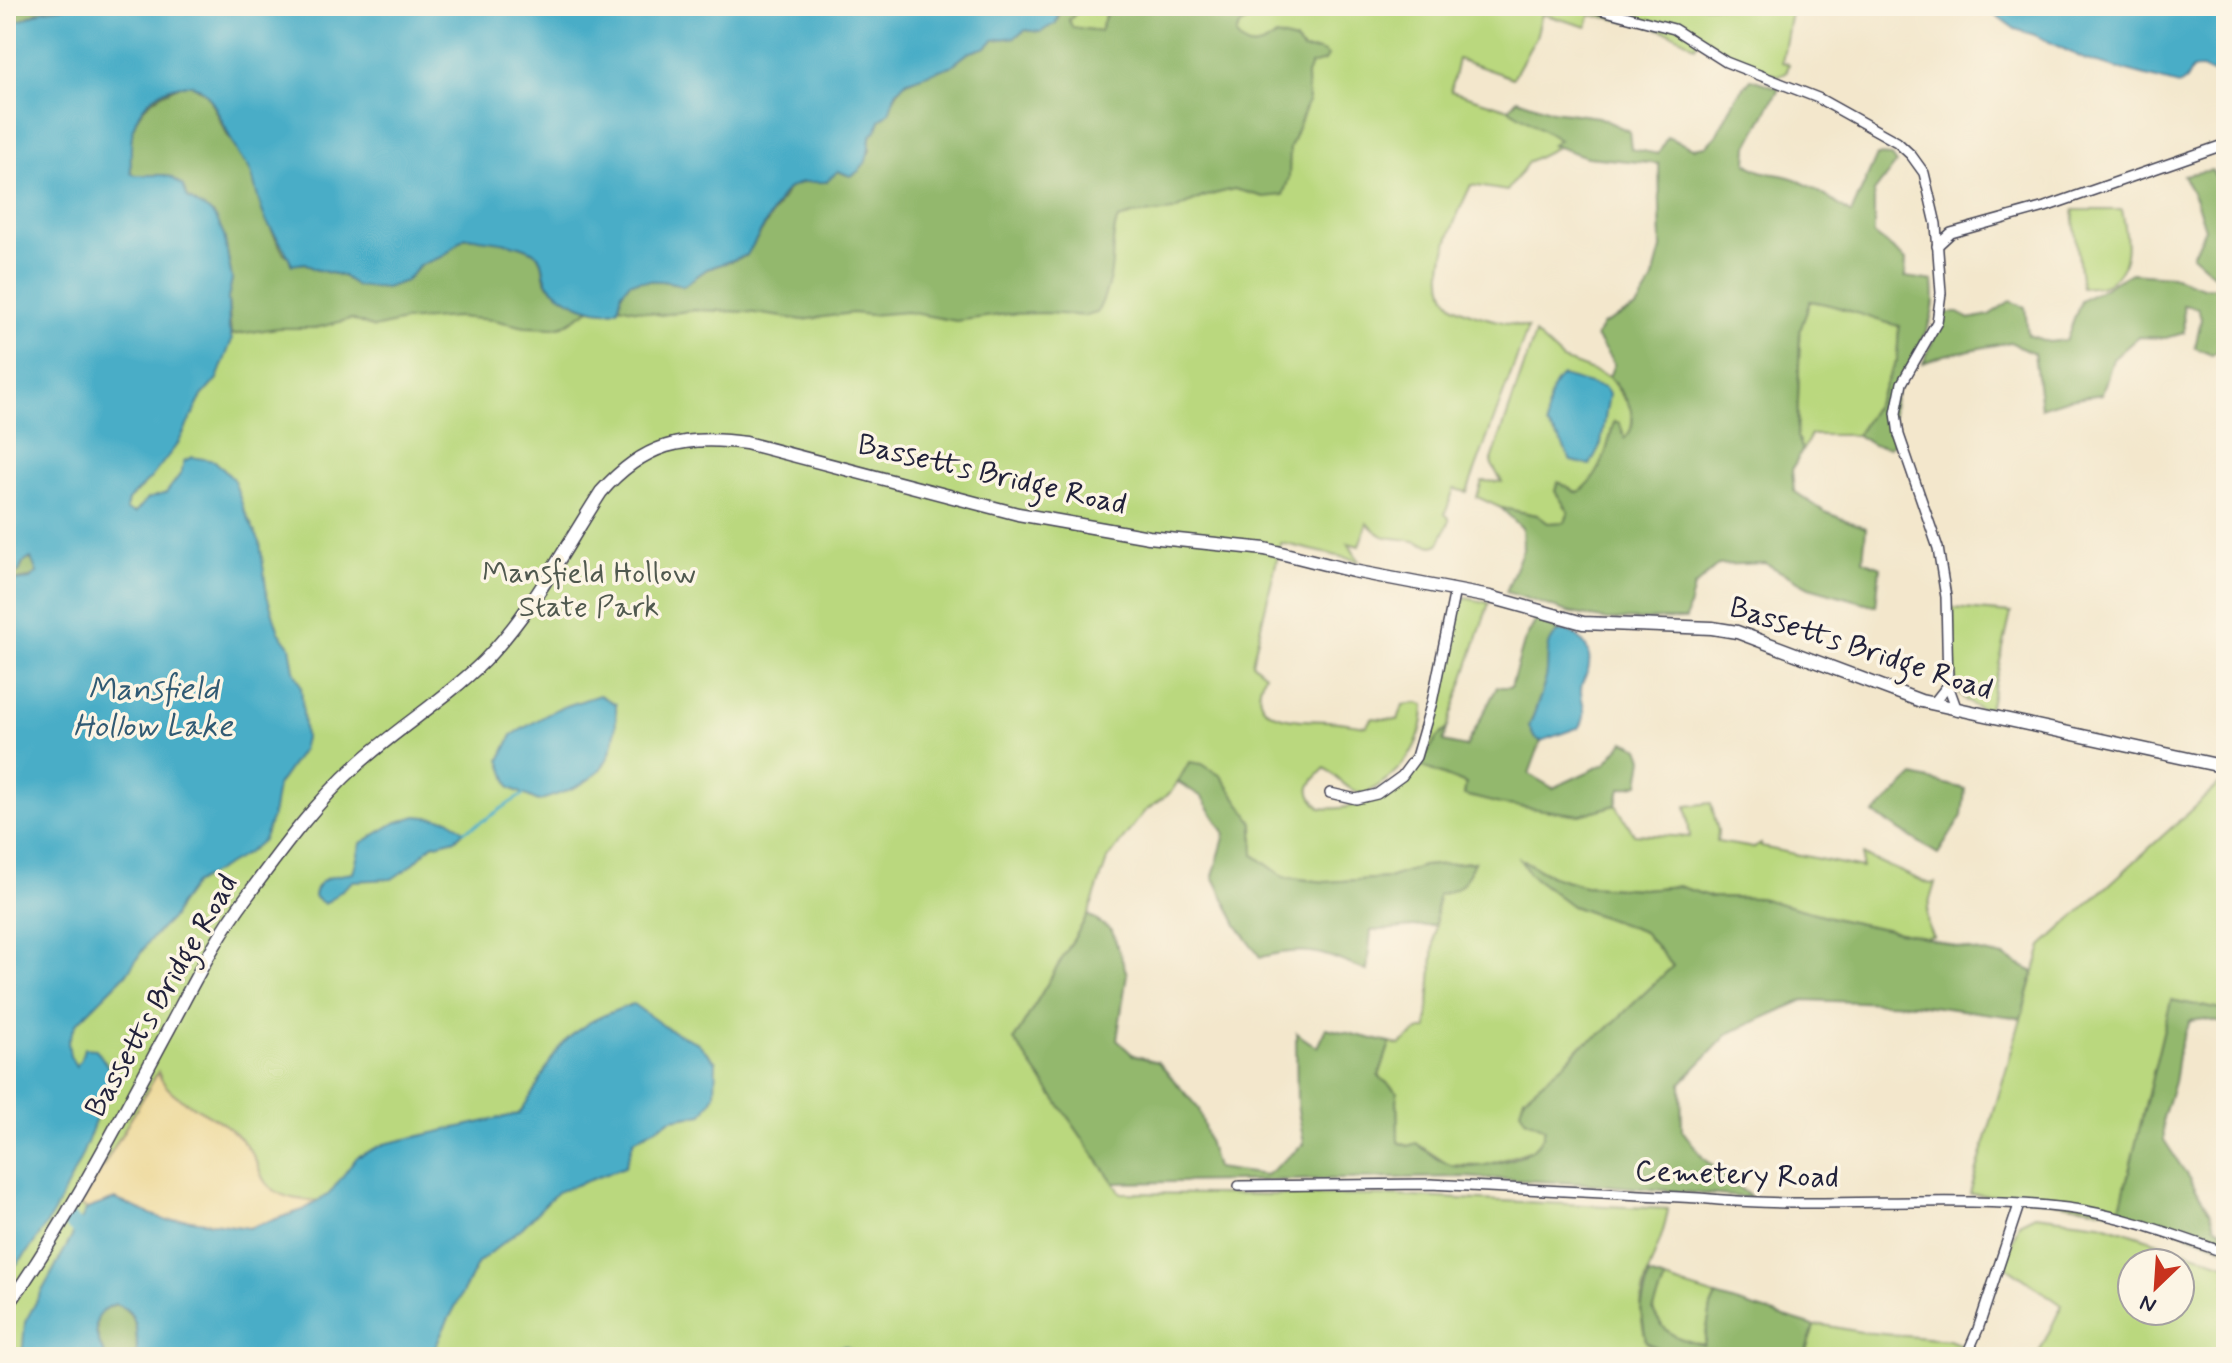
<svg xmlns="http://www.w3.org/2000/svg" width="2232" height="1363" viewBox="0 0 2232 1363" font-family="Mynerve,sans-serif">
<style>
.green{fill:#bad87e;stroke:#6e7d5c;stroke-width:2;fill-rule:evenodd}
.forest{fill:#93b86d;stroke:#5a6d54;stroke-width:2}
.sand{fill:#eeda9e;stroke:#887e6c;stroke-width:2}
.water{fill:#48adc7;stroke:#356881;stroke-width:2}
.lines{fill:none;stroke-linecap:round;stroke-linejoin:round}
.stream{stroke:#48adc7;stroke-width:3}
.river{stroke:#48adc7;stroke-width:16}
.street-casing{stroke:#414051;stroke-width:12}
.secondary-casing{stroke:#414051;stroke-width:15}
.street{stroke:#fff;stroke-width:9}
.secondary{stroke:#fff;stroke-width:12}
.labels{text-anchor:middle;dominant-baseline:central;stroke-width:7;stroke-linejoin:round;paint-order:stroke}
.street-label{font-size:30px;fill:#22223b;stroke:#fcf5e5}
.park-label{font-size:30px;fill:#50594f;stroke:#fcf5e5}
.water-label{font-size:32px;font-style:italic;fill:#315a73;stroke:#fcf5e5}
</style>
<rect width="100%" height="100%" fill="#fcf5e5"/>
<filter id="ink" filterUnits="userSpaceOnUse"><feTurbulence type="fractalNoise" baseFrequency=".0125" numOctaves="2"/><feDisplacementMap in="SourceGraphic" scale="16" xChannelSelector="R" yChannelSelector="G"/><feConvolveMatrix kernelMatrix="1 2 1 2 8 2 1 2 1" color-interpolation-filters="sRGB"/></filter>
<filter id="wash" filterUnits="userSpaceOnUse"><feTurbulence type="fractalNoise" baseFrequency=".006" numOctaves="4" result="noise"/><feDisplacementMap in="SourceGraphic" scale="32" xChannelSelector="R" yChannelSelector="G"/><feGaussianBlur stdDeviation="1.8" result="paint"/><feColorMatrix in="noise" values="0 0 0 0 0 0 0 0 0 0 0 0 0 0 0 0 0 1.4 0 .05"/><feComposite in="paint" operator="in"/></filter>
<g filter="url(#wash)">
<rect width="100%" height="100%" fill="#f3e7cc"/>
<g class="green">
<path d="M6 6H1792L1782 62 1789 64 1786 73 1779 76 1730 58 1700 37 1695 47C1668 26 1623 20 1590 15L1587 27 1542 14 1536 37 1513 78 1458 59 1451 91 1509 109 1560 140 1553 146 1557 147 1529 161 1507 191 1471 185C1458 213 1426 275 1451 303 1463 315 1510 323 1528 328L1467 492 1454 489 1445 514 1449 518V522L1439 544 1434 546C1425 545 1417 541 1408 540 1386 536 1385 541 1367 523L1359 546 1348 543 1359 561 1281 543 1252 663 1265 674C1241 722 1298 720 1328 721 1341 722 1354 724 1366 726L1372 718 1398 720 1403 705 1417 703 1424 705C1424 747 1400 774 1365 794 1347 791 1339 778 1325 768 1309 783 1302 792 1321 808 1335 810 1350 807 1364 803 1446 780 1439 674 1458 607L1466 598 1489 603 1447 729 1438 737 1419 765 1466 784 1464 794 1580 815 1616 805 1634 834 1690 837 1686 806 1711 803 1718 831 1717 842 1754 848 1761 844V847L1862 868 1863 855 1929 884 1935 883C1930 901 1921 919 1933 936L1924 937 1841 920 1759 898 1711 897 1678 886 1642 889 1584 886 1552 876 1522 860 1572 906 1644 932 1673 966 1605 1031 1580 1046 1566 1062 1524 1097 1545 1128 1544 1137 1532 1150 1484 1166 1449 1165 1416 1143 1408 1146 1398 1142 1397 1092 1379 1076 1390 1043 1400 1045 1418 1031 1427 1029 1438 895 1474 862 1423 866 1388 878 1325 882 1284 877 1254 855 1252 847 1254 837 1190 763 1171 792 1144 812 1107 860 1088 915 1014 1040 1121 1193 1397 1196 1668 1209C1664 1243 1642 1274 1641 1309 1641 1319 1644 1331 1646 1341L1676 1357H6Z"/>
<path d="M2073 210H2122C2127 235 2134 266 2108 283 2102 287 2090 287 2082 288Z"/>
<path d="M1810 301C1840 305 1869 319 1899 326L1897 360 1876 404 1857 435H1811L1802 451 1797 436 1800 330Z"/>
<path d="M1535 334 1563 360 1609 377 1633 411 1631 432 1625 439 1614 422C1606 453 1605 474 1578 494L1558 482 1555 491 1569 512 1565 522 1548 523 1537 515 1501 508 1477 497 1482 481 1502 482 1491 463Z"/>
<path d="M1952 608 2011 613 1989 709C1977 710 1963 701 1958 690 1952 679 1953 624 1952 608Z"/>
<path d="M2226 778V1011L2171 1000 2119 1212 2030 1198 1970 1194 2042 946Z"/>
<path d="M2035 1215 2100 1223 2226 1264V1357H2037L2062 1305 2004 1265 2019 1223ZM2132 1263H2180V1311H2132Z"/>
<path d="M1665 1280 1716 1296 1711 1307 1704 1345C1678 1339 1665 1337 1653 1311Z"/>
<path d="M1823 1325 1861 1332 1949 1340 1962 1345 1956 1357H1804L1814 1326Z"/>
</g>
<g class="forest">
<path d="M6 6H76L38 12 22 20 6 23Z"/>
<path d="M1060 6H1084L1069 20 1072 27 1100 31 1109 6H1262L1261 15C1250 21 1239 21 1236 35 1247 53 1263 47 1276 36L1296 41 1303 50C1313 51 1320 48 1328 56L1325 61 1311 65 1307 75 1308 102 1290 148 1289 178 1283 195 1264 197 1234 189 1203 197 1173 211 1133 215 1118 219C1112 232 1113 249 1112 263 1111 279 1104 299 1097 313L1086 316 1046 313 1008 314 956 321 907 312 870 315 852 313 803 320 747 312 694 310 661 315 619 306 622 292 630 282C647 279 667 280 683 286L707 269 746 256 789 188 802 182H826L838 171 847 175 856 173 870 151V137L903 84 928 72 951 66 968 53 986 47 993 40 1015 37 1026 30 1040 32 1058 19Z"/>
<path d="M1751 79 1779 88 1748 146 1747 163C1761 176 1779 172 1795 179 1815 188 1834 201 1851 214L1877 155 1891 156 1896 163 1874 192V234L1906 260 1905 277 1933 281C1934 293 1935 306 1931 318 1916 364 1882 387 1896 441L1889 447 1873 445 1857 435 1876 404 1897 360 1899 326C1869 319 1840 305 1810 301L1800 331 1797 436 1802 451 1792 470 1794 491 1825 512 1866 528 1863 560 1880 567 1876 606 1809 587 1765 563 1718 565 1694 587 1686 619 1606 620 1568 612 1506 592 1523 549 1522 528 1501 508 1537 515 1548 523 1565 522 1569 512 1555 491 1558 482 1578 493C1603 475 1606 451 1614 422L1620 424 1625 438C1644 418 1623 393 1609 377L1614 364 1596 337 1602 325 1636 308 1652 282 1661 249 1659 164 1587 157 1552 145 1559 140 1509 109 1517 99 1552 111 1598 117 1629 131 1631 149 1658 154 1667 137 1693 148 1706 146 1716 136 1736 97Z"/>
<path d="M181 85H193L207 94 227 135 250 168 269 225 283 252 289 257 291 264 305 263 314 269 343 276 356 286 383 288 406 281 420 265 444 256 464 238C480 236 526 244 537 255 545 263 542 270 545 279 549 290 580 308 592 308L563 326 554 328 525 327 493 320 456 317 404 321 374 328 351 319 316 328H278L231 335 228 298 232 279 224 235 214 215 188 198 171 177 163 175H135L131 173C128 125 134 103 181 85Z"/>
<path d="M2212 170 2226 197V285L2192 255 2205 229 2196 200 2183 175Z"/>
<path d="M2131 273 2172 276 2203 287 2226 288V345L2212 355 2195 348 2201 319 2198 308 2183 305 2184 333 2166 338 2138 337 2113 359 2102 394 2069 399 2041 408 2034 353 2010 342 1945 355 1923 363 1945 313H1959L1969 319 1989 315 2010 301 2025 307 2028 335 2049 342 2066 340 2081 301Z"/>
<path d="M28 559 34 561 37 573 34 577 6 582V576L19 572 23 563Z"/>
<path d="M1536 620 1560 631C1543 644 1550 660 1546 678 1542 694 1535 711 1529 726L1534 737 1541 741 1529 774 1553 788 1605 764 1624 741 1639 748 1643 758 1639 784 1620 789 1616 805 1580 815 1500 804 1464 795 1466 784 1418 765 1438 737 1447 729 1443 742 1466 747 1497 687H1511L1524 642Z"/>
<path d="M1189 762 1202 764 1221 776 1253 822 1254 855 1284 877 1325 882 1388 878 1423 866 1474 862C1464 885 1463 889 1438 895L1435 925 1371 931 1367 971C1319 952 1313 946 1260 957L1237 925 1213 876 1225 834 1202 797 1178 782Z"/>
<path d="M1914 776 1965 789 1962 816 1938 854 1874 814Z"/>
<path d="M1520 859 1552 876 1584 886 1642 889 1678 886 1711 897 1759 898 1841 920 1924 937 1960 948 2004 957 2034 972 2021 1018 1915 1004 1804 1000 1729 1033 1681 1083 1682 1130 1704 1159 1752 1198 1592 1184 1462 1177 1114 1183 1014 1040 1088 915 1112 931 1127 974 1117 1040 1133 1055 1158 1062 1199 1109 1216 1168 1266 1175 1304 1144 1297 1105 1296 1033 1317 1047 1326 1028 1390 1043 1379 1076 1397 1092 1398 1142 1408 1146 1416 1143C1426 1150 1437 1160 1448 1164 1466 1172 1517 1161 1533 1149 1539 1144 1544 1136 1545 1128L1525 1119 1520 1110 1524 1097 1566 1062 1580 1047 1605 1031 1673 966 1644 932 1572 906 1529 874Z"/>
<path d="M2171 1000 2226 1011V1024L2205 1019 2190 1021 2179 1049 2174 1082 2163 1118 2164 1140 2210 1211 2215 1225 2226 1232V1249L2174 1228 2134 1219 2119 1212Z"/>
<path d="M1649 1275 1665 1280 1653 1311C1664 1335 1680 1340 1704 1345L1711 1307 1716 1296 1814 1326 1804 1357H1676L1646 1342 1641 1309Z"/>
<path d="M115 1304C141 1313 136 1335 137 1357H106C98 1343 93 1328 99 1312Z"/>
</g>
<path class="sand" d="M158 1072C168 1101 206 1109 229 1128 241 1138 250 1148 256 1161 261 1172 261 1180 271 1188 284 1199 302 1200 318 1201L303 1210 248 1228 184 1219 167 1221 115 1199 87 1209 80 1206Z"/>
<g class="water">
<path d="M76 6H1060L1056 23 1040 32 1026 30 1015 37 993 40 986 47 968 53 951 66 907 81 896 92 889 113 880 120 877 129 870 137C868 153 869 169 850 176L838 171 826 182H802L789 188 782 195 747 255 707 269 683 286C667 279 647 280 630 282L622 292 618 309C600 318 556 298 547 281 542 272 546 261 535 253 521 242 486 241 468 237L464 238 444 256 420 265 406 281 386 288 356 286 343 276 314 269 305 263 292 265C289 255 275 234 268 224 259 209 256 188 251 172 249 166 244 162 240 157 230 141 215 98 201 89 188 80 167 87 155 96 129 114 130 144 131 173L135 175H163L171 177 183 186 188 198 209 211 217 219 224 235 232 279 228 298 229 329 232 340 217 379 202 396 179 442 150 479 128 500 126 510 135 513 147 499 166 493 181 473 184 461 192 457 215 461 234 480 244 510 260 542 267 595 279 632 290 646 294 670 301 686 305 738 302 750 277 786 272 817 263 840 249 852 194 884 178 906 173 917 149 941 128 972 76 1024 68 1042 70 1056 76 1066 81 1059 84 1048 96 1049 118 1081C111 1094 101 1105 96 1119 80 1164 44 1244 6 1274V582L30 579 37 573 31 558 23 563 19 572 6 576V318L14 303 6 283V23L22 20 44 10Z"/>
<path d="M1984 6H2157C2175 13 2204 10 2226 14V66L2212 73 2201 68 2192 69 2186 80 2179 85 2086 60 2035 35 2015 29Z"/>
<path d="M1562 376 1605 388 1609 394 1601 444 1590 465 1571 461 1560 440 1547 426C1546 410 1549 386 1562 376Z"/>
<path d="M1560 631C1578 632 1592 646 1589 666 1588 674 1581 681 1581 690 1581 705 1589 712 1580 727L1541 741 1534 737 1529 727C1535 711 1542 694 1546 678 1550 660 1542 644 1560 631Z"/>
<path d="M599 695 616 704C618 769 596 783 538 801L510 788 500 760 512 735 557 709Z"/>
<path d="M416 816 449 819 464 831 456 839 432 845 411 866 392 879 353 881 325 904 314 897C315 877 336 875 353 873L361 843 395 823Z"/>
<path d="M633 1004 668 1029 698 1043 716 1062 715 1095 703 1114 672 1119 634 1140 625 1167 557 1192 523 1227 478 1263 442 1332 432 1357H137C136 1336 142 1312 115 1304 88 1314 94 1336 106 1357H22L25 1322 87 1209 115 1199 167 1221 184 1219 249 1228 303 1210 318 1201 329 1194 357 1157 384 1144 518 1114C533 1097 540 1079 551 1060 571 1027 599 1016 633 1004Z"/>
<path d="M845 1346 864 1357H818L833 1348Z"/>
</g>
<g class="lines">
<path class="stream" d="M464 831C486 822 502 806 523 795"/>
<path class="river" d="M71 1222 92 1240"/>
</g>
</g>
<g filter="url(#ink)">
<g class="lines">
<g class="street-casing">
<g id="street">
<path d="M1587 6 1674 29 1726 62 1818 98 1897 142 1911 155 1924 173 1936 224 1941 293 1937 322 1902 383 1896 413 1899 435 1938 548 1946 597 1948 685 1957 710"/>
<path d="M1937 246 1951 233 2045 207 2226 144"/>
<path d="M1933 704 1948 685"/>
<path d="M1330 793 1356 799 1377 794 1402 776 1416 757 1432 702 1455 590"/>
<path d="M1239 1186 1430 1184 1699 1198C1821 1211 1945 1193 2067 1208 2122 1215 2174 1235 2226 1253"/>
<path d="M1966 1357 1978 1329 2019 1205"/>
</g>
</g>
<g class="secondary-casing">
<path id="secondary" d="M6 1308C67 1222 115 1129 165 1036 191 988 215 938 248 895 281 850 316 802 357 765 397 728 445 700 484 661 532 612 564 549 601 492 643 444 684 434 746 443L1018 514 1149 537 1265 549 1353 571 1490 597 1583 623 1712 628 1737 632 1921 701 2226 767"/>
</g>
<use href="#street" class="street"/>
<use href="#secondary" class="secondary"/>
</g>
</g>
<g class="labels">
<g class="street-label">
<text transform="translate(992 475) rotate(13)">Bassetts Bridge Road</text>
<text transform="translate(1861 649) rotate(18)">Bassetts Bridge Road</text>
<text transform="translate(162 996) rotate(-60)">Bassetts Bridge Road</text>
<text transform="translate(1737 1175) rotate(2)">Cemetery Road</text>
</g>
<g class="park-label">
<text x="589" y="573">Mansfield Hollow<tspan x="589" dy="34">State Park</tspan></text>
</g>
<g class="water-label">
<text x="153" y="690">Mansfield<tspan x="153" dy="37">Hollow Lake</tspan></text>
</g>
</g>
<rect width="2232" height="1363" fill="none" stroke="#fcf5e5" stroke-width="32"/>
<g transform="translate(2156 1287) rotate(205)"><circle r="38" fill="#fcf5e5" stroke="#a5a1a1" stroke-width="2"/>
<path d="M0-6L14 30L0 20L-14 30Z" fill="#c8321e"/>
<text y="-12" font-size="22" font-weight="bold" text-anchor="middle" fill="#22223b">N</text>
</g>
</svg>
